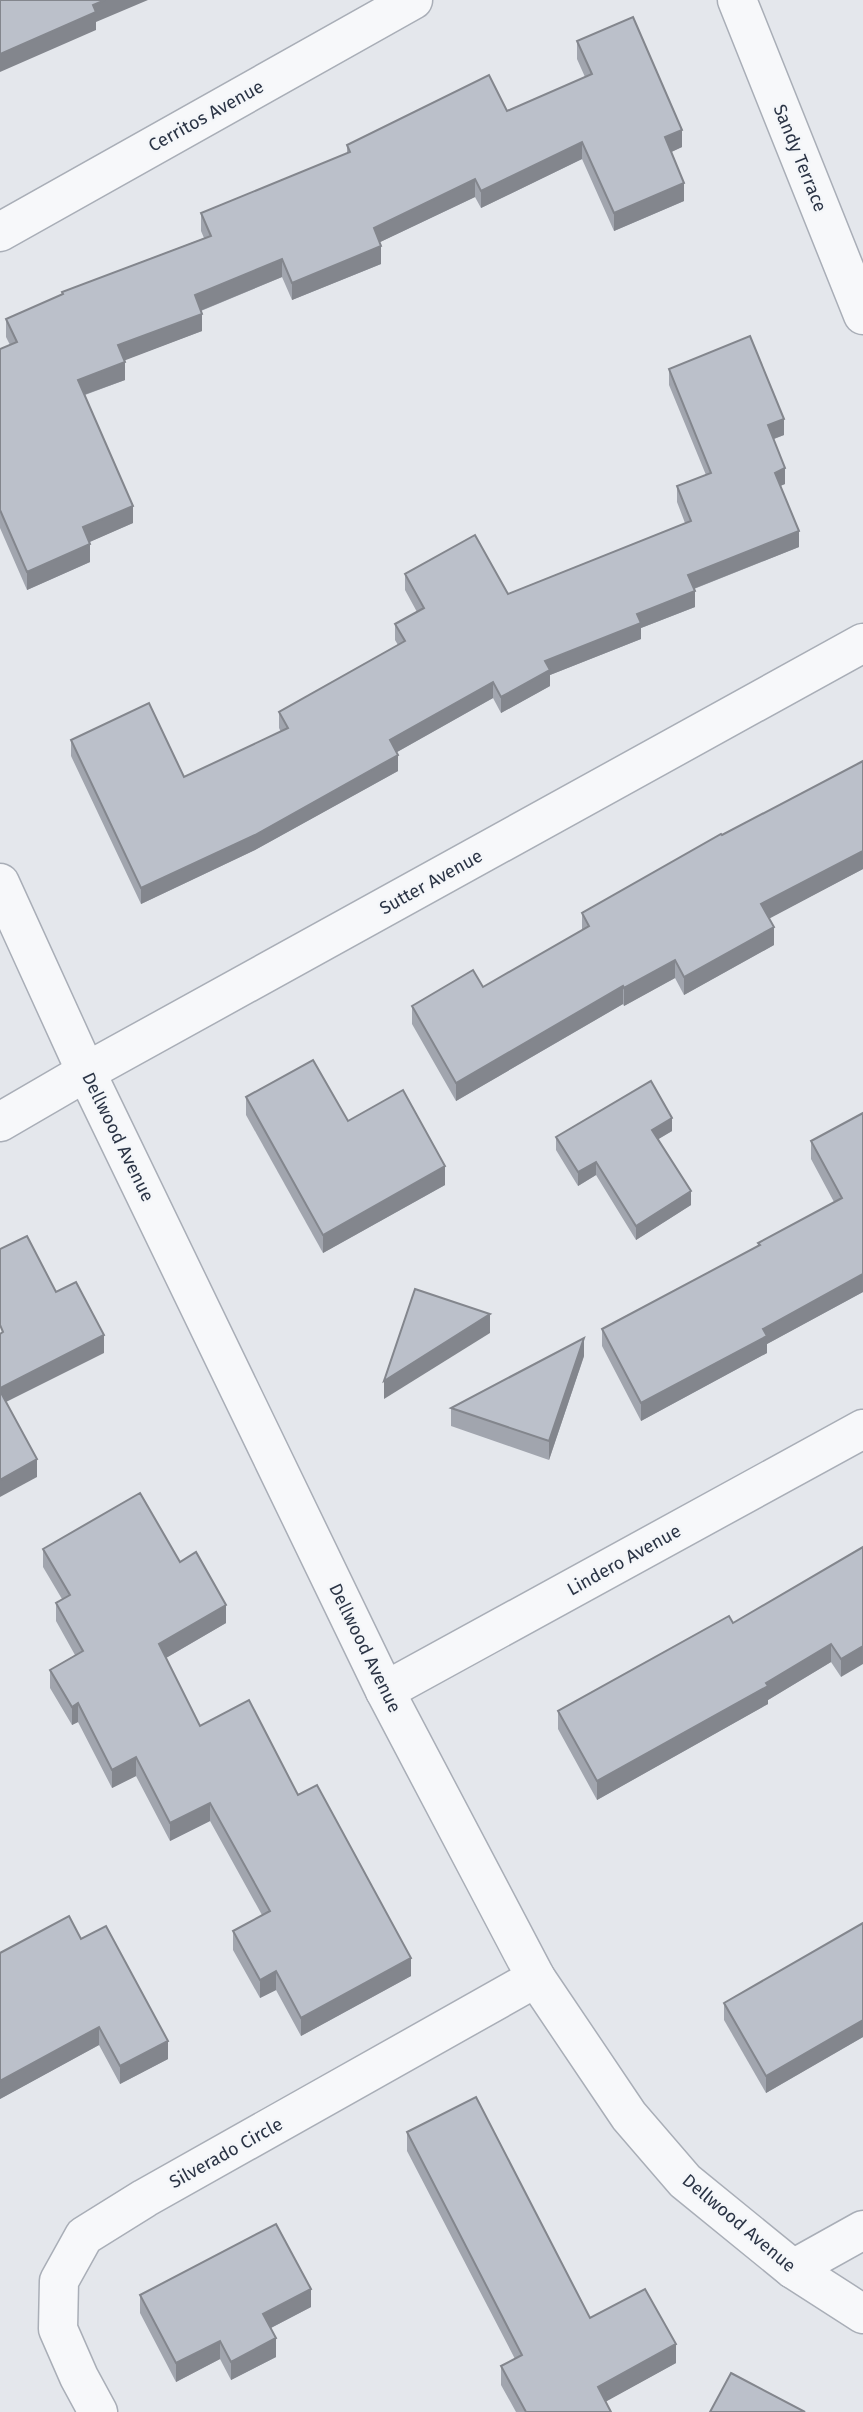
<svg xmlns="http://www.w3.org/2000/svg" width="863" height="2412" viewBox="0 0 863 2412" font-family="'Fira Sans',sans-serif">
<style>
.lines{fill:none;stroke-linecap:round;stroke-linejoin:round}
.minor-casing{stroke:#a9aeb7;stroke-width:41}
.minor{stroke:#f7f8fa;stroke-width:38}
.wall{fill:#a1a5ae}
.shaded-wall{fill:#83868d}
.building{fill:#bbc0ca;stroke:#83868d;stroke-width:2}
.labels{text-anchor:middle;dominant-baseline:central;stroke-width:5;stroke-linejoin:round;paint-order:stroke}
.street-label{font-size:18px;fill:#2b3445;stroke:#f4f6f9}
</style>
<rect width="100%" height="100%" fill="#e4e7ec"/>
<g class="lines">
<g class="minor-casing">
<g id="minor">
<path d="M737 0 863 315"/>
<path d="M0 232 413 0"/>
<path d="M0 883 86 1072 385 1691 536 1978 629 2116 685 2181 793 2269 863 2314"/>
<path d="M0 1122 86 1072 863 643"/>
<path d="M385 1691 863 1429"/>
<path d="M793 2269 863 2230"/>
<path d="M98 2412 79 2377 58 2329 59 2281 84 2236 145 2198 536 1978"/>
</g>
</g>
<use href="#minor" class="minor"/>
</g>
<g class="wall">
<path d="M577 41 682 147 671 152 684 201 614 231 582 159 481 208 475 197 380 242 381 264 292 300 282 277 201 311 202 331 124 360 125 380 85 395 133 523 89 542 90 562 27 590 0 528V349L10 345 6 337V319L62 295V292L204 238 201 231V213L347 153V145L507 111 585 77 577 59Z"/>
<path d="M669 369 784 435 774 439 785 484 780 486 799 547 694 589 695 607 641 628V639L550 675V686L501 713 493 698 397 752 398 771 255 850 141 904 71 756V740L184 777 281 732 279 728V712L398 645 395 640V624L417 612 405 590V574L508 594 685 523 677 502V486L706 475 669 385Z"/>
<path d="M863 761V869L769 918 774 945 684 995 675 978 624 1006 623 1004 456 1101 412 1024V1006L483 987 582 930V913L722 835Z"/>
<path d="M246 1097 348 1121 445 1185 323 1253 246 1115Z"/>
<path d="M863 1113V1292L767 1344V1353L641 1421 602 1346V1329L758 1246V1243L834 1202 811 1159V1141Z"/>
<path d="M672 1131 658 1139 691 1205 636 1240 596 1175 578 1186 556 1150V1137Z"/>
<path d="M584 1356 549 1460 451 1426V1408Z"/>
<path d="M863 1547 841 1677 831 1662 768 1700V1704L597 1800 558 1729V1711L733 1623Z"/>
<path d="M43 1549 180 1562 226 1623 166 1658 200 1726 298 1795 411 1976 301 2036 276 1990 260 1998 233 1950V1931L262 1915 210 1821 170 1841 136 1776 112 1788 78 1722 72 1725 50 1688V1670L75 1655 56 1621V1603L62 1599 43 1567Z"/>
<path d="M863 1923V2037L766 2093 724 2020V2003Z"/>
<path d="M81 1939 168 2059 120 2084 99 2045 0 2099V1953Z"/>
<path d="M407 2132 590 2318 676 2363 606 2401 611 2412H516L501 2385V2366L515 2359 407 2151Z"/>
<path d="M140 2295 311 2307 271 2328 276 2357 231 2380 220 2359 176 2382 140 2313Z"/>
</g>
<g class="shaded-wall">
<path d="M105 0H148L96 22V30L0 72V54L93 5Z"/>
<path d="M682 130V147L665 155V137Z"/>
<path d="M582 142V159L481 208V191Z"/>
<path d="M475 179V197L374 245V228Z"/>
<path d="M684 183V201L614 231V213Z"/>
<path d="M381 246V264L292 300V283Z"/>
<path d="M282 259V277L195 313V295Z"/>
<path d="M202 314V331L118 363V345Z"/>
<path d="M125 362V380L78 397V380Z"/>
<path d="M784 419V435L768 441V425Z"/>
<path d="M785 468V484L775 488V473Z"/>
<path d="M133 506V523L83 545V527Z"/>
<path d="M799 531V547L688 591V575Z"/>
<path d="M90 544V562L27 590V572Z"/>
<path d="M695 591V607L641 628V639L550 675V686L501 713V697L545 661 637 614Z"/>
<path d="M493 682V698L390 756V740Z"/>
<path d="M398 755V771L255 850 141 904V888Z"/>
<path d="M863 851V869L761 923V904Z"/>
<path d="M774 927V945L684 995V977Z"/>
<path d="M675 960V978L624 1006V988Z"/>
<path d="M623 986V1004L456 1101V1083Z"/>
<path d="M672 1118V1131L652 1143V1130Z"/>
<path d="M596 1162V1175L578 1186V1172Z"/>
<path d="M445 1166V1185L323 1253V1235Z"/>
<path d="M691 1191V1205L636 1240V1226Z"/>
<path d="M863 1274V1292L767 1344V1353L641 1421V1403L763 1329Z"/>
<path d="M490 1314V1333L384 1399V1381Z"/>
<path d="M104 1335V1353L0 1405V1388Z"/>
<path d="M584 1338V1356L549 1460V1441Z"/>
<path d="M37 1459V1477L0 1497V1480Z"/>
<path d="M226 1605V1623L159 1662V1644Z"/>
<path d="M831 1644V1662L768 1700V1704L597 1800V1781Z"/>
<path d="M863 1646V1664L841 1677V1659Z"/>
<path d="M78 1703V1722L72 1725V1707Z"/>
<path d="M136 1757V1776L112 1788V1770Z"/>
<path d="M210 1803V1821L170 1841V1823Z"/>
<path d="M411 1958V1976L301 2036V2018Z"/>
<path d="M276 1971V1990L260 1998V1980Z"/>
<path d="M863 2020V2037L766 2093V2076Z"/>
<path d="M99 2027V2045L0 2099V2081Z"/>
<path d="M168 2041V2059L120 2084V2066Z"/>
<path d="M311 2289V2307L263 2332V2314Z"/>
<path d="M276 2338V2357L231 2380V2362Z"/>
<path d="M220 2341V2359L176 2382V2363Z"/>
<path d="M676 2344V2363L598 2406V2387Z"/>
</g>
<g class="building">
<path d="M0 0H105L93 5 96 12 0 54Z"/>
<path d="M633 17 682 130 665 137 684 183 614 213 582 142 481 191 475 179 374 228 381 246 292 283 282 259 195 295 202 314 118 345 125 362 78 380 133 506 83 527 90 544 27 572 0 510V349L17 342 6 319 63 294 62 292 211 236 201 213 350 152 347 145 489 75 507 111 592 74 577 41Z"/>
<path d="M750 336 784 419 768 425 785 468 775 473 799 531 688 575 695 591 637 614 641 623 545 661 550 670 501 697 493 682 390 740 398 755 255 835 141 888 71 740 149 703 184 777 288 728 279 712 405 641 395 624 424 608 405 574 475 535 508 594 691 521 677 486 711 473 669 369Z"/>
<path d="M863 761V851L761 904 774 927 684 977 675 960 624 988 623 986 456 1083 412 1006 473 970 483 987 589 926 582 913 721 834 722 835Z"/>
<path d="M313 1060 348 1121 403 1090 445 1166 323 1235 246 1097Z"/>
<path d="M651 1081 672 1118 652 1130 691 1191 636 1226 596 1162 578 1172 556 1137Z"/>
<path d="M863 1113V1274L763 1329 767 1336 641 1403 602 1329 760 1245 758 1243 842 1198 811 1141Z"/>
<path d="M27 1236 56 1292 76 1282 104 1335 0 1388V1334L3 1332 0 1325V1249Z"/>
<path d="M415 1289 490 1314 384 1381Z"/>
<path d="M584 1338 549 1441 451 1408Z"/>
<path d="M0 1391 37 1459 0 1480Z"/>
<path d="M140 1493 180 1562 196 1552 226 1605 159 1644 200 1726 249 1700 298 1795 317 1785 411 1958 301 2018 276 1971 260 1980 233 1931 270 1911 210 1803 170 1823 136 1757 112 1770 78 1703 72 1707 50 1670 83 1651 56 1603 70 1595 43 1549Z"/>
<path d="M863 1547V1646L841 1659 831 1644 766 1683 768 1686 597 1781 558 1711 729 1616 733 1623Z"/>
<path d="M69 1916 81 1939 106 1926 168 2041 120 2066 99 2027 0 2081V1953Z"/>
<path d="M863 1923V2020L766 2076 724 2003Z"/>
<path d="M476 2097 590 2318 645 2289 676 2344 598 2387 611 2412H526L501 2366 522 2355 407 2132Z"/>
<path d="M276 2224 311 2289 263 2314 276 2338 231 2362 220 2341 176 2363 140 2295Z"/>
<path d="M731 2373 805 2412H710Z"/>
</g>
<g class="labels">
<g class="street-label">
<text transform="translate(206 116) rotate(-29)">Cerritos Avenue</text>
<text transform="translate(800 158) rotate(68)">Sandy Terrace</text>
<text transform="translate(431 882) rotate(-29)">Sutter Avenue</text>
<text transform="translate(118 1137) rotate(64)">Dellwood Avenue</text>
<text transform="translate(624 1560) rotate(-29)">Lindero Avenue</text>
<text transform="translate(365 1648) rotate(64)">Dellwood Avenue</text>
<text transform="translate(226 2153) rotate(-29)">Silverado Circle</text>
<text transform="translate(739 2223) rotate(40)">Dellwood Avenue</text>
</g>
</g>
</svg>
